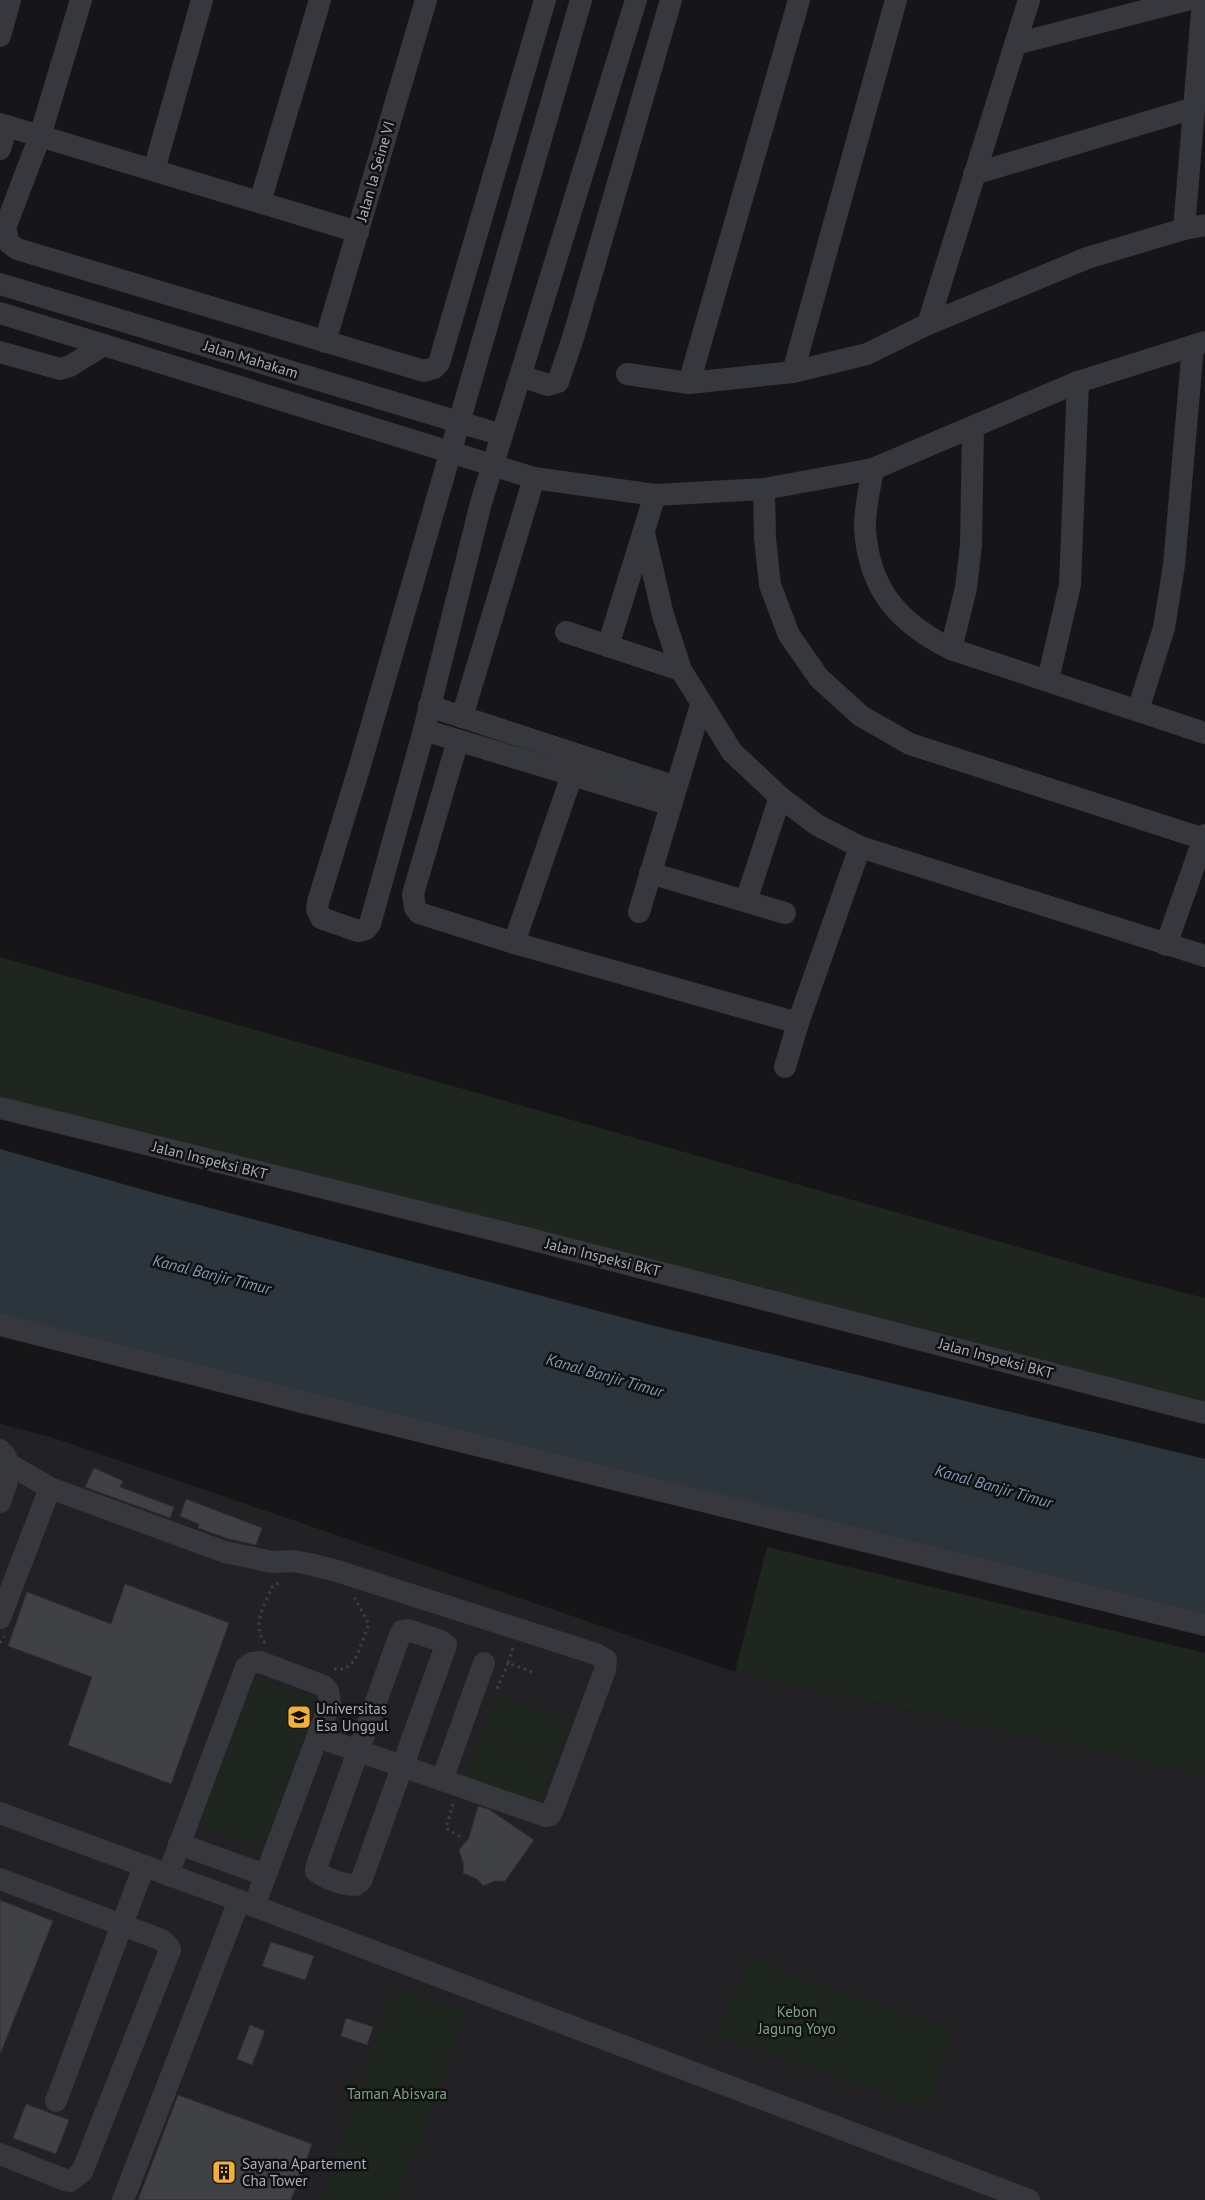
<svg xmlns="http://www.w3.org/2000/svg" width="1205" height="2200" viewBox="0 0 1205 2200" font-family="'PT Sans',sans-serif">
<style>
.built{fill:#222225}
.green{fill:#1e261f}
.water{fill:#2c353c}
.building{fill:#404145;stroke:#303034}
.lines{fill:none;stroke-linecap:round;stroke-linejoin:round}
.path{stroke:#3d3f44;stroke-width:3;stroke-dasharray:2.5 4;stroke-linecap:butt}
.minor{stroke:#37383d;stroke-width:22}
.labels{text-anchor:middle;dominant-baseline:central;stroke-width:5;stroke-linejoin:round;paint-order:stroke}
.street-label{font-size:15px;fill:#a8adb8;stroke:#111113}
.poi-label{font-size:15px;fill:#a8adb8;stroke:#111113;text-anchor:start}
.park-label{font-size:15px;fill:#7fa381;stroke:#111113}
.water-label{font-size:16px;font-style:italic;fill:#7f9bb3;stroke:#111113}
</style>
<rect width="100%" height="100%" fill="#161618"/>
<path class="built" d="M0 1424 51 1437 735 1672 1205 1775V2200H0Z"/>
<g class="green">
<path d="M0 957 1123 1277 1205 1298V1413L0 1108Z"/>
<path d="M767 1547 1205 1653V1775L735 1672Z"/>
<path d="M256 1676 318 1701 263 1847 199 1826Z"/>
<path d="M497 1694 571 1722 556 1762 482 1733Z"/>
<path d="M481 1736 554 1765 539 1804 465 1776Z"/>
<path d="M750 1959 951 2031 927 2109 718 2037Z"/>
<path d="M395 1989 464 2013 398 2200H320Z"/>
</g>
<path class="water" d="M0 1149 158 1194 651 1325 1205 1459V1618L0 1317Z"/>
<g class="building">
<path d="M94 1468 123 1481 120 1487 174 1507 170 1518 85 1487Z"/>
<path d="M186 1499 262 1528 256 1545 229 1539 198 1528 199 1524 180 1516Z"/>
<path d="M125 1584 229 1623 171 1784 68 1745 92 1677 8 1646 27 1592 111 1624Z"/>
<path d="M478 1806 490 1810 534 1840 505 1881H495L483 1886 477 1879 463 1873 464 1865 459 1850 469 1838Z"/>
<path d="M0 1900 53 1921 1 2052H0Z"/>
<path d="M271 1942 314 1956 305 1980 262 1966Z"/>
<path d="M346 2018 373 2027 367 2045 341 2036Z"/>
<path d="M250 2025 265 2031 252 2065 237 2059Z"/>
<path d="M178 2095 312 2144 291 2200H138Z"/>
<path d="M26 2104 69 2120 56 2154 13 2138Z"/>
</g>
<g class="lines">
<g class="path">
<path d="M0 1643 4 1636"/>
<path d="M265 1643C251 1626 265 1604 272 1587L279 1583"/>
<path d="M513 1648 508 1663 532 1672"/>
<path d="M334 1669H345L355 1660 369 1624 354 1597"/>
<path d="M497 1689 508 1663"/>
<path d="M453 1804 446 1828 462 1838"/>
</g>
<g class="minor">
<path d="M81 0 40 136 5 228 9 243 17 249 424 371 434 368 439 363 545 0"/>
<path d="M581 0 361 762 318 902 317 909 321 918 358 931 366 929 370 924 424 730 481 503 636 0"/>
<path d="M0 36 10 0"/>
<path d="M1015 44 1186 0"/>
<path d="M0 124 358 232"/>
<path d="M0 149 7 126"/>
<path d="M154 170 202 0"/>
<path d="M974 174 1194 108"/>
<path d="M260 202 320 0"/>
<path d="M1184 229 1203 0"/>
<path d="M0 284 502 435"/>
<path d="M0 313 534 478"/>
<path d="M928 324 1029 0"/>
<path d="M325 342 426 0"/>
<path d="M0 352 60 369 70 366 104 345"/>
<path d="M793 372 896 0"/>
<path d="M627 374 689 383 793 372 867 354 928 324 1087 258 1184 229 1205 225"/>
<path d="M521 376 548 385 558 382 573 338 671 0"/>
<path d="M689 383 799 0"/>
<path d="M873 469C870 488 864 510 865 529 869 590 899 623 951 649L1205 733"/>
<path d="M764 489 765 538 770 585 789 635 819 678 861 716 910 744 1204 839"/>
<path d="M644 533 663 615 681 670 732 752 780 797 817 825 860 847 1205 956"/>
<path d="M566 632 681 670"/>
<path d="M608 646 655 495"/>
<path d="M951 649 966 588 971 545 973 427"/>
<path d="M1048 680 1070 585 1078 382"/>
<path d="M429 706 676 787"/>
<path d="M1138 710 1164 628 1174 565 1193 346"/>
<path d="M462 717 534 478 655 495 764 489 873 469 1078 382 1205 342"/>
<path d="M424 730 671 805"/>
<path d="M458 740 413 894 415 908 419 913 514 943 798 1023"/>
<path d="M650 873 785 913"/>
<path d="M746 901 780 797"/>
<path d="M639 912 701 705"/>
<path d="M514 943 572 775"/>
<path d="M1166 945 1205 835"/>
<path d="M785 1067 798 1023 860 847"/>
<path d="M0 1108 522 1237 1205 1413"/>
<path d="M0 1325 302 1402 1205 1625"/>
<path d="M0 1450C16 1464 6 1485 0 1502"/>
<path d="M9 1464 50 1488 225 1552 272 1562 293 1561 309 1564 337 1571 596 1654 606 1660 605 1670 554 1807 550 1815 546 1816 318 1737"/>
<path d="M0 1618 50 1488"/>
<path d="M408 1630 441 1641 446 1645 444 1651 361 1881 356 1885C344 1885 325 1879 316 1871L317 1865 400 1635 402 1631Z"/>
<path d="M442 1780 484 1663"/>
<path d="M0 1813 254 1906 1029 2200"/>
<path d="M179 1844 265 1875"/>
<path d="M168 1875 246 1667 252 1663 260 1662 324 1686 328 1691 330 1703 254 1906"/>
<path d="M0 1879 162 1940 169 1947 170 1950 82 2172 70 2181 65 2180 0 2154"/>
<path d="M56 2101 144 1866"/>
<path d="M123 2200 239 1901"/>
</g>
</g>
<defs>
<g id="university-square" transform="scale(1.25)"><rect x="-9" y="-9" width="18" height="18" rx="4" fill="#f2b134" stroke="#111113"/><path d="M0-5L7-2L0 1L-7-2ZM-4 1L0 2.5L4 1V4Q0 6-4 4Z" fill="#111"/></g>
<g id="building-square" transform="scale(1.25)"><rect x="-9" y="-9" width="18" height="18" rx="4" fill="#f2b134" stroke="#111113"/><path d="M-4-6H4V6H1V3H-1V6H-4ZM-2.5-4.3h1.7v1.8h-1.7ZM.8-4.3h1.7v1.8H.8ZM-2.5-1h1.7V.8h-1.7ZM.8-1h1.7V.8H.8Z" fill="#111"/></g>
</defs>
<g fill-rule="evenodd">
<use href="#university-square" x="299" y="1717"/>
<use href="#building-square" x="224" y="2172"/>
</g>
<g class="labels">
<g class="street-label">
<text transform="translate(375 171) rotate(-74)">Jalan la Seine VI</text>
<text transform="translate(251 359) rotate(17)">Jalan Mahakam</text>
<text transform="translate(210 1160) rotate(14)">Jalan Inspeksi BKT</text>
<text transform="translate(603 1257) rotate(14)">Jalan Inspeksi BKT</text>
<text transform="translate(996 1358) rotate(15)">Jalan Inspeksi BKT</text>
</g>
<g class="poi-label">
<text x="316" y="1708">Universitas<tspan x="316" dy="17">Esa Unggul</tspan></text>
<text x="242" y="2163">Sayana Apartement<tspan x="242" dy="17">Cha Tower</tspan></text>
</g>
<g class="park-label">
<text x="797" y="2011">Kebon<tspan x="797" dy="17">Jagung Yoyo</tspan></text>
<text x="397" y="2093">Taman Abisvara</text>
</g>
<g class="water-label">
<text transform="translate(212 1274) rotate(14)">Kanal Banjir Timur</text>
<text transform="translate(605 1375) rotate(16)">Kanal Banjir Timur</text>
<text transform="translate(994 1486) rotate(16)">Kanal Banjir Timur</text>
</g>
</g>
</svg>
